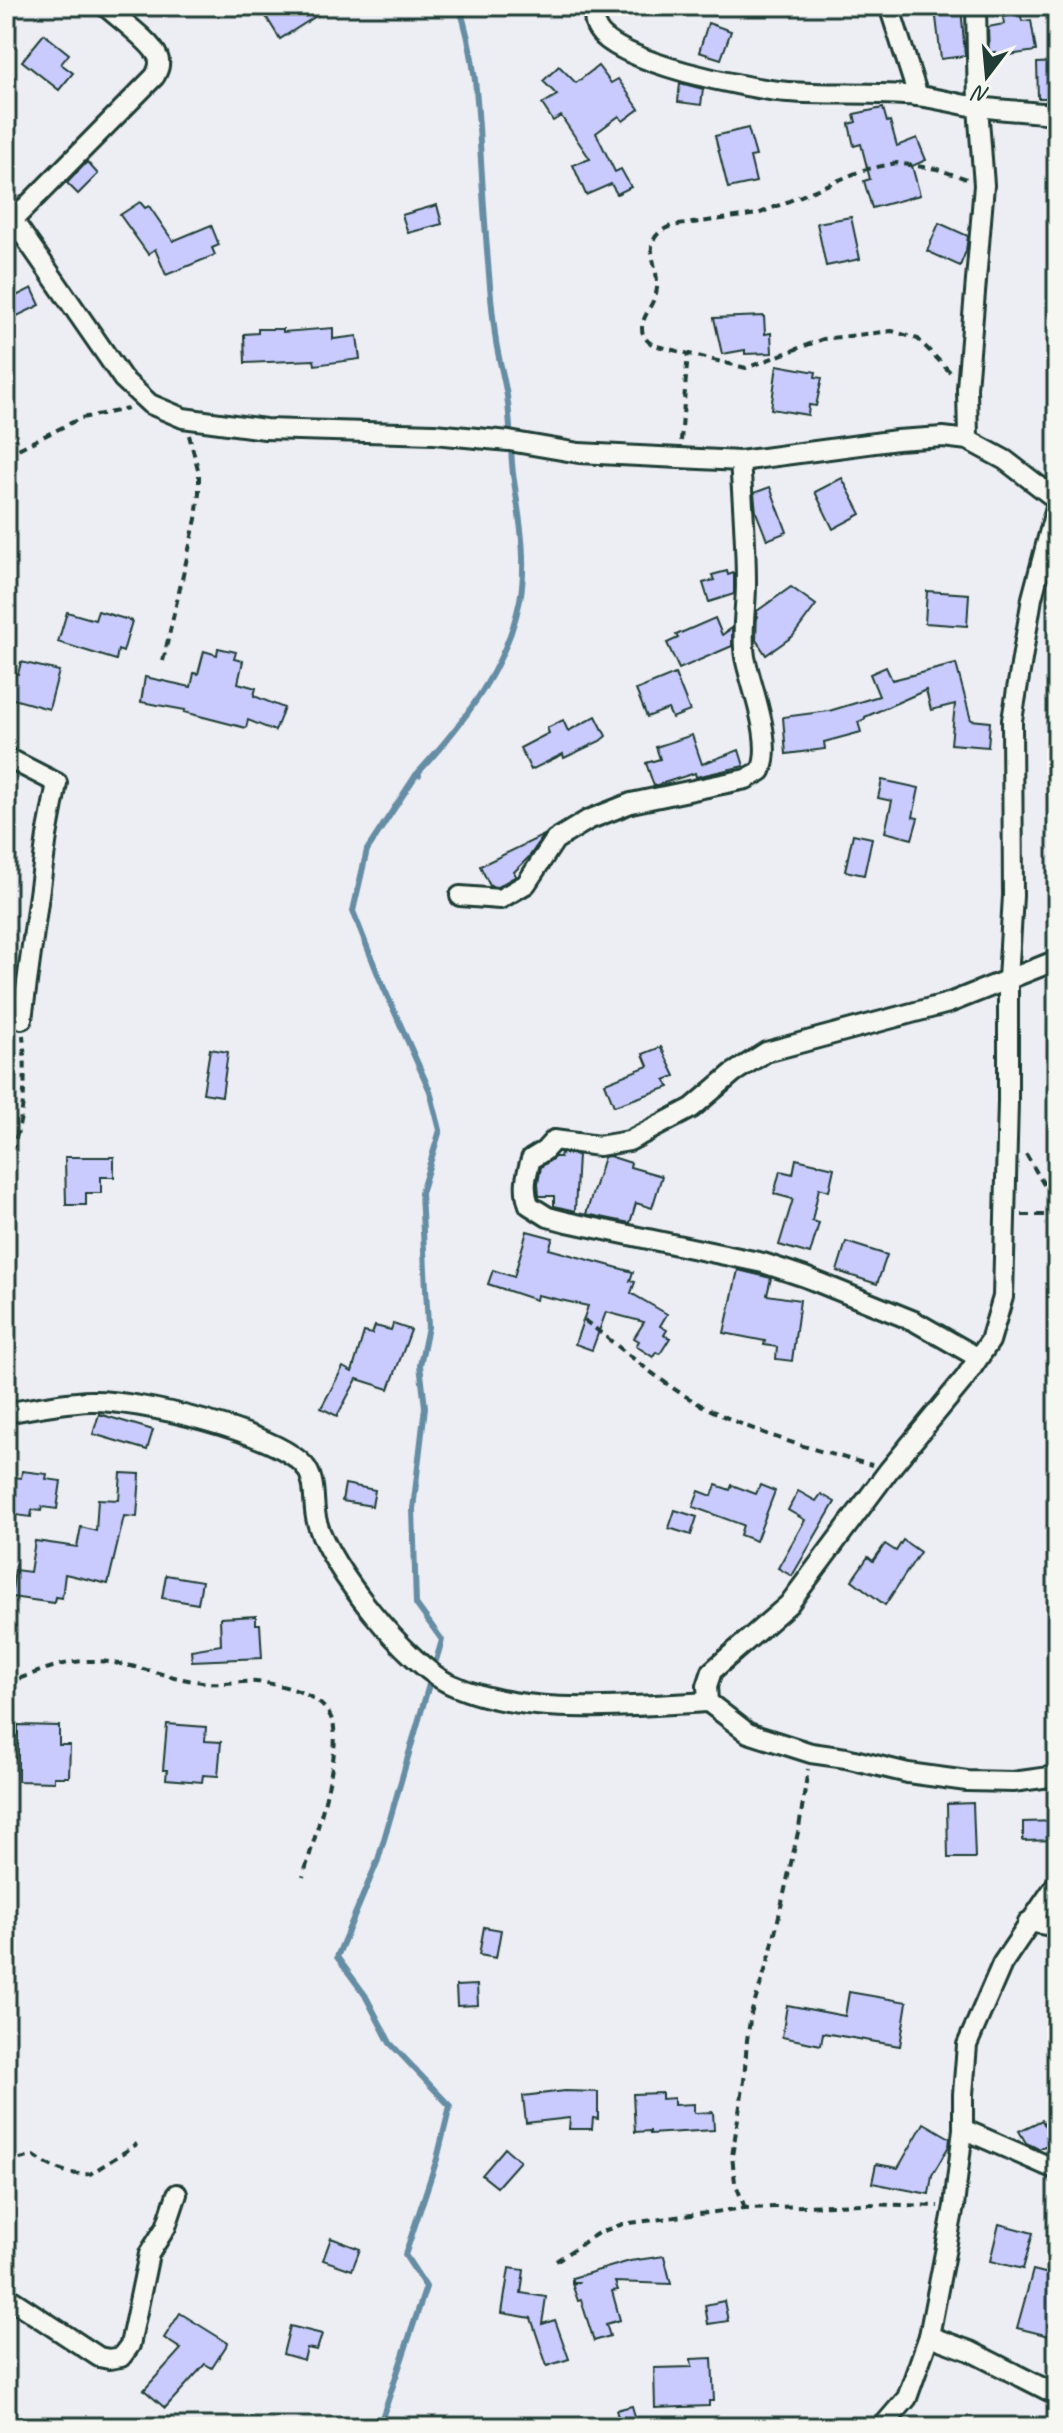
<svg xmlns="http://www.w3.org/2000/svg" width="1063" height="2433" viewBox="0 0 1063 2433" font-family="Caveat,sans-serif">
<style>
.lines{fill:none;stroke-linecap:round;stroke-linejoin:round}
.stream{stroke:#658da4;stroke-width:6}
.building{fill:#c9cafd;stroke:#1f3d34;stroke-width:2}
.minor-casing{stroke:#1f3d34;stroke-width:24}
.path{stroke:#1f3d34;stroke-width:4;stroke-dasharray:8 6;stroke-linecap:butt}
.minor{stroke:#f6f6f2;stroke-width:18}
</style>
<rect width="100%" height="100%" fill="#ededf4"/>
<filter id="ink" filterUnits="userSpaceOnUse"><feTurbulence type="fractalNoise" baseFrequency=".0125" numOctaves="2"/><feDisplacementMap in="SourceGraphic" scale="16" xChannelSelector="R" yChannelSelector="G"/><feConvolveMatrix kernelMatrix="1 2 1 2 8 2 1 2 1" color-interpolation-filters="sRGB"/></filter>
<g filter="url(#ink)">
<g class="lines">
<g class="stream">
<path d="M419 775H416C462 725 506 669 520 600 528 558 519 516 513 474 510 448 511 421 507 396 504 378 499 360 496 342 488 282 485 222 481 161 478 108 476 56 459 6"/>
<path d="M379 2427 426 2287 405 2255 437 2159 450 2106 390 2043 365 1995 337 1957 378 1860 442 1640 416 1604 413 1509 425 1407 420 1365 428 1327 421 1193 440 1130 430 1091 379 977 353 911 367 850 416 775"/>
</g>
</g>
<g class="building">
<path d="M264 6H332L280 39 265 15 269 13Z"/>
<path d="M961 6 965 56 941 59 935 9Z"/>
<path d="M1020 13 1022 21 1031 20 1036 51 996 57 995 52 989 53 988 27 1004 24 1003 17Z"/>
<path d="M708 23 731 31 721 59 699 52Z"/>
<path d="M44 34 69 54 61 64 73 73 59 90 22 61Z"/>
<path d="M1057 62V98H1038L1037 63Z"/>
<path d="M559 66 576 83 598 66 611 83 618 79 639 109 623 121 619 116 596 133 615 172 621 169 631 187 617 194 611 184 586 195 573 165 590 159 561 116 553 121 542 104 557 95 543 81Z"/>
<path d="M680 83 703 89 701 105 678 102Z"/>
<path d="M883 108 887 122 890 121 897 146 917 138 926 160 912 166 920 195 872 208 864 181 870 179 861 144 854 146 849 124 856 122 854 114Z"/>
<path d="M748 128 756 156 750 157 756 182 728 188 715 136Z"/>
<path d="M87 162 98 174 78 194 67 183Z"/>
<path d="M140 202 145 208 149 206 173 241 211 225 219 245 212 248 215 255 166 275 155 249 148 254 120 215Z"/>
<path d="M437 205 442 224 408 233 402 215Z"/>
<path d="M851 217 860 259 826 266 817 223Z"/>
<path d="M939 223 968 236 966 251 960 266 927 251Z"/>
<path d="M32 288 40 305 13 318 6 301Z"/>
<path d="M764 316 765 334 771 333 772 353 745 354V350L722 354 714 318Z"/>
<path d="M333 328V339L357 336 360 359 315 365 314 360 245 363 244 334 258 333V329H283V332Z"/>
<path d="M777 365 816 372 815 377 822 378 816 406 809 405 808 415 771 409Z"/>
<path d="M842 478 861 514 833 529 815 492Z"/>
<path d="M770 487 787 532 767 540 756 512 754 493Z"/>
<path d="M727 571 728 575 734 573V594L709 602 703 583 714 580 712 575Z"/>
<path d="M791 587 816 605 793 636 766 655 756 640 757 611Z"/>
<path d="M927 591 969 594 967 626 925 623Z"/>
<path d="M98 611 132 621 123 652 118 650 116 660 58 642 67 612 95 620Z"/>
<path d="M715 618 722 635 732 628V646L679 669 667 643 678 638 676 635Z"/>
<path d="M218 648 236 652 234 659 243 661 238 683 256 688 254 696 284 708 275 731 248 720 246 728 184 712 185 710 141 702 145 677 191 687 194 673 198 674 204 651 217 655Z"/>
<path d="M21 662 59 671 49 709 6 697V671L18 674Z"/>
<path d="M956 664 971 720 990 722 988 747 951 744 955 704 931 710 926 690 865 717V719L858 722 861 732 824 742 825 749 786 754 783 717 829 711 879 696 870 674 886 667 892 680Z"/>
<path d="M675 674 690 711 672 718 668 709 647 717 636 690Z"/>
<path d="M596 716 606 736 600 741 564 758 563 754 531 770 520 748 549 733 547 728 563 720 568 731Z"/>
<path d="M692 735 702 764 739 750 744 766 696 777 695 773 654 786 646 763 660 759 656 747Z"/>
<path d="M882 780 919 788 913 817 918 818 912 839 885 832 892 801 878 798Z"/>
<path d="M853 834 872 838 864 875 845 871Z"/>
<path d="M544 835 529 857 514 872 516 876 497 887 490 886 480 866Z"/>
<path d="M661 1047 675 1076 665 1080 669 1087 614 1106 605 1083 648 1066 643 1054Z"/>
<path d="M210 1049 228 1052 222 1096 203 1093Z"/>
<path d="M561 1153 578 1155 575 1211 554 1206V1196H539L538 1183 541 1167 555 1157H560Z"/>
<path d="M609 1156 631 1163 630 1167 662 1176 652 1208 636 1203 630 1223 586 1214 604 1157Z"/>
<path d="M65 1157H114V1177H101V1193H86V1205H66Z"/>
<path d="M796 1159 834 1168 829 1191 819 1188 812 1221 819 1223 810 1254 779 1245 793 1199 774 1194 780 1171 793 1174Z"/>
<path d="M527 1231 553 1238 549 1249 633 1272 630 1281 635 1282 631 1293 667 1314 660 1326 667 1330 664 1335 670 1338 660 1354 656 1352 653 1357 636 1346 639 1341 634 1338 644 1322 606 1312 592 1350 575 1344 588 1306 537 1295 536 1300 488 1284 493 1270 514 1277Z"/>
<path d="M846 1242 887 1255 877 1284 837 1271Z"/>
<path d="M738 1270 771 1278 767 1295 800 1300 792 1361 776 1359 777 1347 764 1345 765 1341 724 1333Z"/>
<path d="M393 1324 411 1330 389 1389 357 1379 337 1416 321 1408 343 1367 352 1372 364 1332 372 1334 375 1326 391 1330Z"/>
<path d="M99 1414 153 1430 147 1450 93 1434Z"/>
<path d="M22 1471 47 1474 46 1479 61 1481 57 1509 42 1507 41 1511 32 1510 31 1517 8 1514 13 1477 21 1478Z"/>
<path d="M121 1473 140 1474 137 1517 124 1516 108 1584 65 1574 62 1598 55 1597 54 1603 11 1597 15 1570 30 1572 35 1541 77 1547 81 1527 96 1531 98 1499 119 1500Z"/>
<path d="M345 1484 375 1490 372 1506 342 1501Z"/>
<path d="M716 1485 730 1490 732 1485 756 1494 760 1485 775 1491 756 1541 740 1535 743 1525 693 1507 699 1491 712 1496Z"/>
<path d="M798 1491 816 1501 821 1494 835 1502 792 1576 778 1568 805 1520 788 1510Z"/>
<path d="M675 1510 697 1517 691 1535 669 1528Z"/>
<path d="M903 1540 920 1552 885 1605 852 1580 868 1557 873 1561 885 1544 896 1551Z"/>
<path d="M166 1575 202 1581 198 1604 162 1598Z"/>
<path d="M256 1616V1624H260L262 1658 192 1661 191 1650 221 1645 220 1618Z"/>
<path d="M167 1724 206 1727 205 1741 221 1742 218 1776 203 1775 202 1782 166 1779 167 1770H163Z"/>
<path d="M18 1725 59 1726V1745H70L69 1777H54V1782L18 1781Z"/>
<path d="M973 1803 975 1858H948L947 1804Z"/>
<path d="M1057 1821V1840L1023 1841V1822Z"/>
<path d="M484 1927 501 1930 496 1958 479 1955Z"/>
<path d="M477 1985 478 2005 457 2006 456 1986Z"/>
<path d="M849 1992 907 2002 900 2046 823 2033 821 2045 782 2037 787 2005 845 2016Z"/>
<path d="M565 2091 598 2092V2119L593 2118 592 2129H569L570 2118 526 2123 523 2096Z"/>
<path d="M662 2093V2099L674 2098V2105L694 2104V2113L713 2112 714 2130 650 2134V2131L635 2132 633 2094Z"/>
<path d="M1042 2120 1053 2142 1039 2149 1026 2143 1019 2131Z"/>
<path d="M924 2123 950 2138 949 2146 932 2175 929 2194 872 2183 876 2164 898 2168Z"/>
<path d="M505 2148 520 2161 497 2187 482 2175Z"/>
<path d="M999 2224 1033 2233 1023 2269 990 2261Z"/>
<path d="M331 2238 360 2249 352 2270 323 2260Z"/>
<path d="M664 2256 671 2284 615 2282 618 2290 612 2291 620 2320 606 2324 610 2336 594 2341 581 2300 578 2301 572 2284 580 2282H572V2278L630 2261Z"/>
<path d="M509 2268 524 2270 521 2293 546 2297 542 2324 555 2320 569 2359 547 2366 531 2318 502 2313Z"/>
<path d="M1033 2270 1057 2276V2338L1017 2328Z"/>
<path d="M724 2301 728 2321 708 2324 705 2305Z"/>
<path d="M180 2313 228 2343 212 2368 205 2364 165 2408 144 2390 181 2349 164 2338Z"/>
<path d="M290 2326 322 2334 317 2350 307 2348 304 2360 283 2354Z"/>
<path d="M712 2358 714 2401H709V2406L655 2408 654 2368 692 2367 691 2359Z"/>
<path d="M632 2406 638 2427H621L616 2410Z"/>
</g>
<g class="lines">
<g class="minor-casing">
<g id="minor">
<path d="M596 6C594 15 593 22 598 30 619 63 748 89 788 92 831 95 874 92 917 96 937 98 957 104 977 107 1004 110 1031 112 1057 114"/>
<path d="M889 6 918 96"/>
<path d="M6 215 13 220 123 379 150 404 183 418 265 429 434 434 509 441 579 453 740 461 897 440 943 437 968 440 1005 460 1057 500"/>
<path d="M13 220 155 76C158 70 161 64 158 57 152 42 118 18 105 6"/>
<path d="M968 440 967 388 984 185 978 107 976 6"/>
<path d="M1057 503 1032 598 1012 720 1013 896 1008 979V1101L1003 1297 990 1341 965 1378 889 1470 789 1604 712 1671 707 1686 708 1702 748 1733 811 1753 846 1758 908 1773 967 1781 1013 1782 1057 1776"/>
<path d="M6 757 57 783 47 836 22 1019"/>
<path d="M460 896 500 899 526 884 555 840 588 820 631 803 746 779 761 771C774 741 751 688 745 657 741 632 746 609 746 584 746 543 743 502 740 461"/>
<path d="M977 1357 914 1321 805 1277 763 1263 567 1222 548 1217 529 1205C523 1188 526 1176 531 1159L544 1151 554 1140 599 1146 629 1141 692 1108 733 1073 766 1052 949 1003 1057 960"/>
<path d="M6 1413C34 1408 62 1402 90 1401 133 1399 283 1433 307 1469 317 1485 312 1505 317 1522 329 1567 408 1665 450 1684 523 1718 630 1706 708 1702"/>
<path d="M1028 1922 1057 1927"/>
<path d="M963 2129 1057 2170"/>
<path d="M6 2296 99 2357 109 2359 121 2357 130 2345 149 2254 166 2227 177 2194"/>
<path d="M929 2336 970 2351 1057 2395"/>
<path d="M882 2427 907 2398 929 2336 954 2206 963 2129V2094L967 2045 1002 1964 1057 1883"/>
</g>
</g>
<g class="path">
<path d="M950 372 918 339 892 331 823 339 746 368 653 345C627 328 655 309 657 288 659 262 637 240 671 226L758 214 863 170 896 163 937 169 967 179"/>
<path d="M681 441 688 352"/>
<path d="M6 455 81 418 128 409"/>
<path d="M163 661 196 519 199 493V473L189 435"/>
<path d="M1026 1154 1057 1207"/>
<path d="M6 1165C25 1124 27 1079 23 1035"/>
<path d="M1022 1215H1057"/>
<path d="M584 1320C616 1344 648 1372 682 1394 741 1430 806 1448 872 1465"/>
<path d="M6 1683C32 1675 60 1661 88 1661 127 1660 164 1678 202 1682 220 1685 238 1681 256 1682 282 1684 325 1694 333 1723 342 1756 313 1843 303 1877"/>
<path d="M6 2162 34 2156C50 2167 70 2176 90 2174L137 2144"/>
<path d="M745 2208 735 2182 732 2156 744 2081 747 2040 751 2014 770 1955 799 1828 808 1769"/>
<path d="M556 2261 598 2233 623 2224 745 2208 864 2204 938 2206"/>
</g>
<use href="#minor" class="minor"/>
</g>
</g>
<rect width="1063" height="2433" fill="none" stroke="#f6f6f2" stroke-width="32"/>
<rect x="16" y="16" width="1031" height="2401" fill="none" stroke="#1f3d34" stroke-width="3" filter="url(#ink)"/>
<g transform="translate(987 76) rotate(196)" stroke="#f6f6f2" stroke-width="6" paint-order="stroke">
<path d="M0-6L14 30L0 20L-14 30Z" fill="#1f3d34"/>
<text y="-12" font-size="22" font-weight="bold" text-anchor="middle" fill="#1f3d34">N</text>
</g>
</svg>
